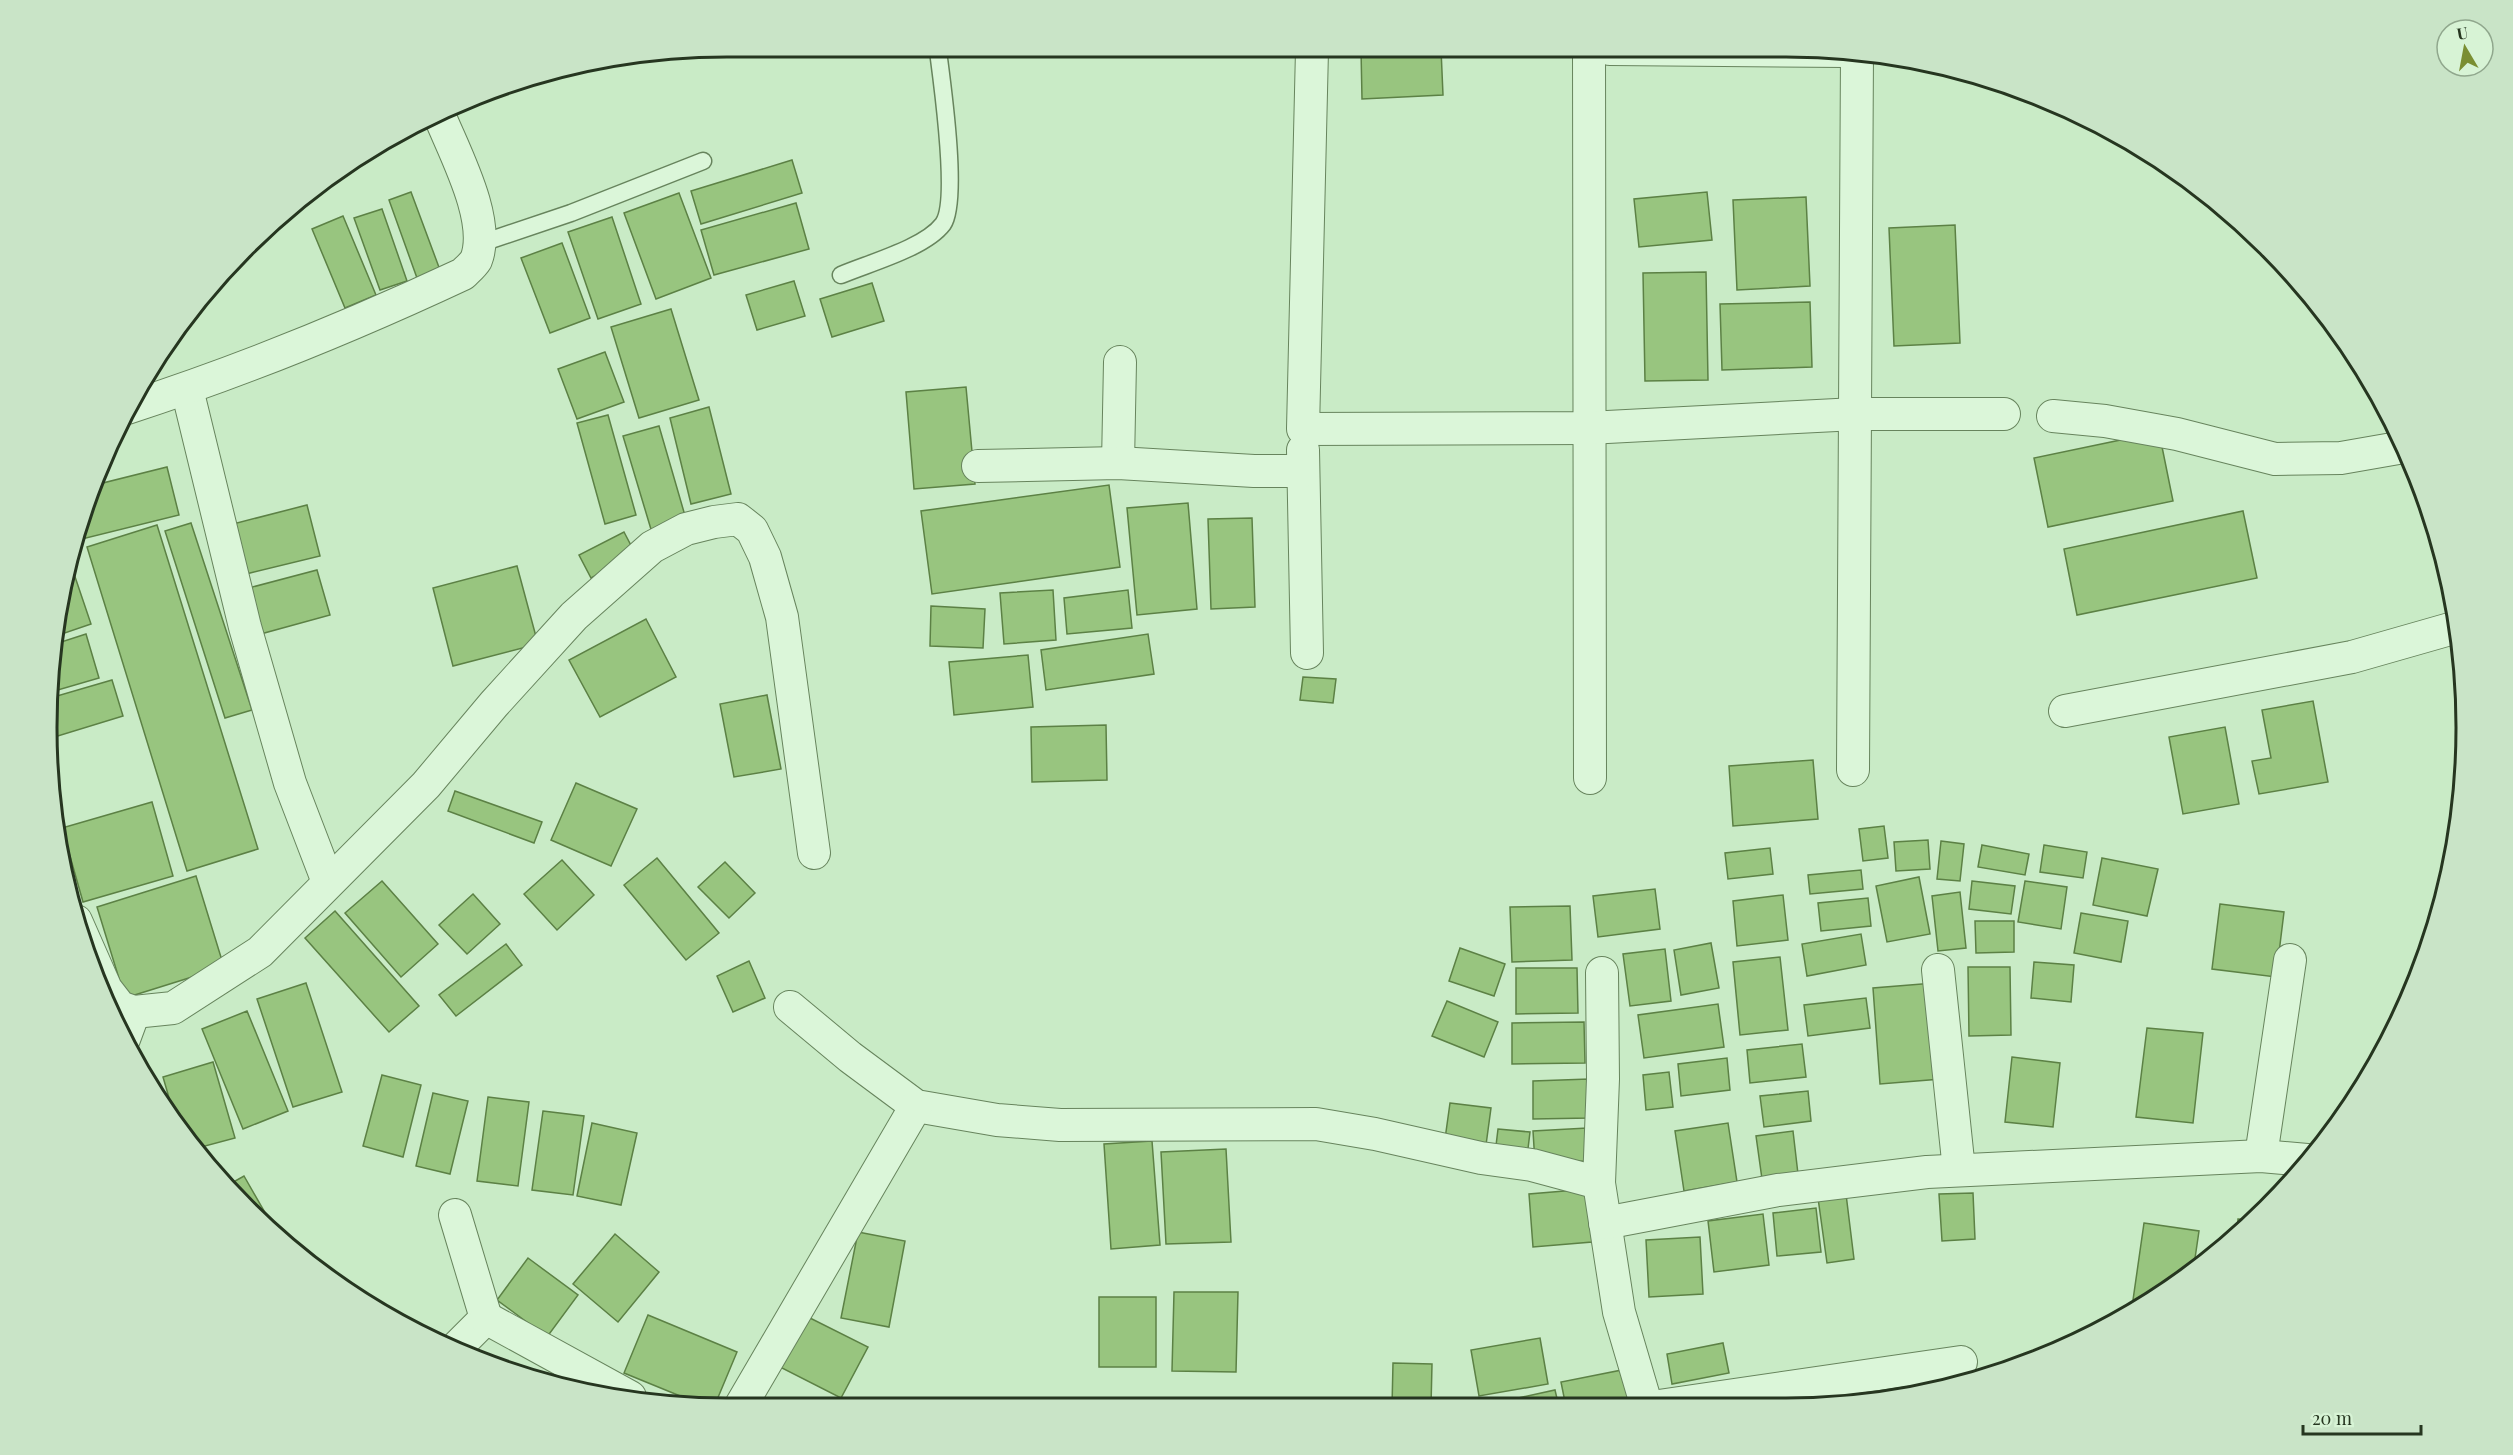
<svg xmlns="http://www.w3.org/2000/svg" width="2513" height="1455" viewBox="0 0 2513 1455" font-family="'Playfair Display',serif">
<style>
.building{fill:#98c57f;stroke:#5c8145;stroke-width:1.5}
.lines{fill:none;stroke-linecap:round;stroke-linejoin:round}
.lane-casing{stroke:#67845d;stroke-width:19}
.street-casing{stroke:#67845d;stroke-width:34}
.lane{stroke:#dbf6d9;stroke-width:16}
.street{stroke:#dbf6d9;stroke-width:32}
.rim{fill:none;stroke:#263620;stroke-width:3}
</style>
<rect width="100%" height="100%" fill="#c9ebc6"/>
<g class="building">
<path d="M1441 49 1443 95 1362 99 1361 50Z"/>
<path d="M792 160 802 193 701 224 691 191Z"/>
<path d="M411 192 440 270 417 278 389 200Z"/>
<path d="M1707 192 1712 240 1639 247 1634 199Z"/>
<path d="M679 193 711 278 656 299 624 213Z"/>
<path d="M1806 197 1810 286 1737 290 1733 200Z"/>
<path d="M796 203 809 249 714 275 701 230Z"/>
<path d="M382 209 407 281 380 290 354 218Z"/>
<path d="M343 216 376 295 345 308 312 229Z"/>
<path d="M612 217 641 304 598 319 568 232Z"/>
<path d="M1955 225 1960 343 1894 346 1889 228Z"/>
<path d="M562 243 590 318 550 333 521 258Z"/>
<path d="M1706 272 1708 380 1645 381 1643 273Z"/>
<path d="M794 281 805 316 757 330 746 295Z"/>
<path d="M872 283 884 321 832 337 820 299Z"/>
<path d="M1810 302 1812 367 1722 370 1720 304Z"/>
<path d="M671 309 699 400 639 418 611 327Z"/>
<path d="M605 352 624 402 577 419 558 369Z"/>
<path d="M966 387 975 484 914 489 906 392Z"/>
<path d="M709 407 731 494 691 504 670 418Z"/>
<path d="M608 415 636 515 605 524 577 423Z"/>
<path d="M659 426 688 526 653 536 623 436Z"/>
<path d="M2159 432 2173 501 2048 527 2034 458Z"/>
<path d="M167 467 179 515 74 541 95 485Z"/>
<path d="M1109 485 1120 567 932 594 921 511Z"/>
<path d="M1188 503 1197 609 1137 615 1127 508Z"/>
<path d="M307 505 320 556 246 574 233 524Z"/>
<path d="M2243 511 2257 578 2077 615 2064 549Z"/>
<path d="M1252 518 1255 607 1211 609 1208 519Z"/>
<path d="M191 523 252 710 225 718 165 531Z"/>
<path d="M157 525 258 849 187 871 87 547Z"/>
<path d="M624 532 636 555 591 578 579 555Z"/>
<path d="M69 559 91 624 59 635Z"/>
<path d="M517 566 538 644 453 666 433 588Z"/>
<path d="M317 570 330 615 257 635 245 589Z"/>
<path d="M1053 590 1056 640 1004 644 1000 593Z"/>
<path d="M1128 590 1132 628 1067 634 1064 598Z"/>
<path d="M931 606 985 609 983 648 930 646Z"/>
<path d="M646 619 676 677 600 717 569 660Z"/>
<path d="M86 634 99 678 51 692 58 643Z"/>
<path d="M1148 634 1154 674 1046 690 1041 650Z"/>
<path d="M1028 655 1033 707 954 715 949 662Z"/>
<path d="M1303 677 1336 679 1333 703 1300 700Z"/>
<path d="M112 680 123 716 48 739 50 698Z"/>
<path d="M767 695 781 769 734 777 720 704Z"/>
<path d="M2313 701 2328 782 2259 794 2252 761 2271 758 2262 710Z"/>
<path d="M1106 725 1107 780 1032 782 1031 727Z"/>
<path d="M2225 727 2239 804 2183 814 2169 737Z"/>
<path d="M1813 760 1818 819 1733 826 1729 766Z"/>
<path d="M576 783 637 809 611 866 551 840Z"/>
<path d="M455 791 542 822 534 843 448 811Z"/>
<path d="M152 802 173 876 83 902 62 828Z"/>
<path d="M1884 826 1888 858 1863 861 1859 829Z"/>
<path d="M1928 840 1930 869 1896 871 1894 842Z"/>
<path d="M1941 841 1964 844 1960 881 1937 879Z"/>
<path d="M1982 845 2029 854 2025 875 1978 867Z"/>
<path d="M2044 845 2087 852 2083 878 2040 872Z"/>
<path d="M1770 848 1773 874 1728 879 1725 853Z"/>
<path d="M657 858 719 933 686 960 624 885Z"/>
<path d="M2102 858 2158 869 2147 916 2093 905Z"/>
<path d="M562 860 594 895 557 930 524 894Z"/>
<path d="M725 862 755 893 729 918 698 887Z"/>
<path d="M1861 870 1863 889 1810 894 1808 875Z"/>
<path d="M196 876 224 967 125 998 97 907Z"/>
<path d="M1919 877 1930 934 1887 942 1876 886Z"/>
<path d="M382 881 438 944 401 977 345 913Z"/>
<path d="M1972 881 2015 886 2011 914 1969 909Z"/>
<path d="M2025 881 2067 887 2061 929 2018 922Z"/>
<path d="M1655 889 1660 929 1598 937 1593 896Z"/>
<path d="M1960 892 1966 948 1938 951 1932 896Z"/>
<path d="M473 894 500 924 467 954 439 925Z"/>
<path d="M1783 895 1788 940 1737 946 1733 901Z"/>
<path d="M1868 898 1871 926 1821 931 1818 903Z"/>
<path d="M2220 904 2284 912 2276 977 2212 969Z"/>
<path d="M1570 906 1572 960 1512 962 1510 907Z"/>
<path d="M335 911 419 1006 389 1032 305 938Z"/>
<path d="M2081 913 2128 921 2121 962 2074 953Z"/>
<path d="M1975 921H2014V952L1976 953Z"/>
<path d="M1861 934 1866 965 1807 976 1802 944Z"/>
<path d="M1711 943 1719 988 1681 995 1674 950Z"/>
<path d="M506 944 522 965 456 1016 439 995Z"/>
<path d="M1460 948 1505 964 1494 996 1449 981Z"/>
<path d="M1665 949 1671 1001 1630 1006 1623 954Z"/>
<path d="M1780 957 1788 1030 1740 1035 1733 962Z"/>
<path d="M749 961 765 998 733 1012 717 976Z"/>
<path d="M2034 962 2074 965 2071 1002 2031 998Z"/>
<path d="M1968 967H2010L2011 1035 1969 1036Z"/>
<path d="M1516 968H1577L1578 1013 1516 1014Z"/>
<path d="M306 983 342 1092 293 1107 257 999Z"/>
<path d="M1934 983 1941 1079 1880 1084 1873 988Z"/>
<path d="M1866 998 1870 1028 1808 1036 1804 1005Z"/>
<path d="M1447 1001 1498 1022 1484 1057 1432 1036Z"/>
<path d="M1718 1004 1724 1047 1644 1058 1638 1015Z"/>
<path d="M247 1011 288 1111 243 1129 202 1029Z"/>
<path d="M1584 1022 1585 1063 1512 1064V1023Z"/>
<path d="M2147 1028 2203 1033 2193 1123 2136 1117Z"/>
<path d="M1802 1044 1806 1077 1750 1083 1747 1050Z"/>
<path d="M2012 1057 2060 1063 2053 1127 2005 1122Z"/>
<path d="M1727 1058 1730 1090 1681 1096 1678 1064Z"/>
<path d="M213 1062 235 1138 194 1149 178 1129 163 1077Z"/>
<path d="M1669 1072 1673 1107 1646 1110 1643 1075Z"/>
<path d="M382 1075 421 1085 403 1157 363 1146Z"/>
<path d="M1589 1079 1590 1118 1533 1119V1081Z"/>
<path d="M1808 1091 1811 1121 1764 1127 1760 1096Z"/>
<path d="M433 1093 468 1101 450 1174 416 1166Z"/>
<path d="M488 1097 529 1102 518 1186 477 1181Z"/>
<path d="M1450 1103 1491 1108 1486 1145 1445 1139Z"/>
<path d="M543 1111 584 1116 573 1195 532 1190Z"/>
<path d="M592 1123 637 1133 621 1205 577 1196Z"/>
<path d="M1728 1123 1737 1182 1684 1191 1675 1131Z"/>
<path d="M1587 1128 1588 1161 1535 1163 1533 1131Z"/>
<path d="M1498 1129 1530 1132 1527 1157 1495 1154Z"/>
<path d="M1793 1131 1798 1174 1762 1179 1756 1136Z"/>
<path d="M1152 1141 1160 1245 1111 1249 1104 1144Z"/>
<path d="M1226 1149 1231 1242 1166 1244 1161 1152Z"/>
<path d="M244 1176 271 1223 266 1226 228 1185Z"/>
<path d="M1588 1189 1592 1242 1533 1247 1529 1194Z"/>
<path d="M1973 1193 1975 1239 1942 1241 1939 1194Z"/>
<path d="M1846 1194 1854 1259 1827 1263 1818 1198Z"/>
<path d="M1816 1208 1821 1252 1777 1256 1773 1213Z"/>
<path d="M1763 1214 1769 1265 1714 1272 1708 1221Z"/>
<path d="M2238 1219 2253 1220 2237 1232Z"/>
<path d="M2144 1223 2199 1231 2194 1265 2131 1314Z"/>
<path d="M858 1232 905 1241 889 1327 841 1318Z"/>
<path d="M615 1234 659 1272 618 1322 573 1284Z"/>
<path d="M1700 1237 1703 1294 1649 1297 1646 1240Z"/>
<path d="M528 1258 578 1295 547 1337 497 1300Z"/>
<path d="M1174 1292H1238L1236 1372 1172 1371Z"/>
<rect x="1099" y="1297" width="57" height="70"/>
<path d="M802 1314 868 1347 841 1398 776 1365Z"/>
<path d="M648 1315 737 1352 714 1407H707L624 1373Z"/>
<path d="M1540 1338 1548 1384 1479 1396 1471 1350Z"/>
<path d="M1723 1343 1729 1373 1672 1384 1667 1354Z"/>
<path d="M1393 1363 1432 1364 1431 1407H1392Z"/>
<path d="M1627 1369 1635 1407H1566L1561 1382Z"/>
<path d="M1892 1378H1924V1388L1892 1395Z"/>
<path d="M1849 1386H1881V1397L1849 1403Z"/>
<path d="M1834 1387 1836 1406 1785 1407 1783 1392Z"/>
<path d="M1555 1390 1559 1407H1477Z"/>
</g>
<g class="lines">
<g class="lane-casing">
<g id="lane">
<path d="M479 244 571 213 703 161"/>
<path d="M841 275C869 263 925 248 943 224 959 201 942 82 938 51"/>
</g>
</g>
<g class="street-casing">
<g id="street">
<path d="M1589 49 1590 778"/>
<path d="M1610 49 1846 51"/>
<path d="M1312 50 1303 429 1588 428 1856 414H2004"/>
<path d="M187 389 245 627 290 783 328 882"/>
<path d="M127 408C242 371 354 325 463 274 467 270 473 265 476 260 492 220 453 150 438 112"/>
<path d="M2053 416 2105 421 2177 434 2275 459 2341 458 2404 447"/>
<path d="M1303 450 1307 653"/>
<path d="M1118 463 1120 362"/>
<path d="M978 466 1118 463 1254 471H1303"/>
<path d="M2065 711 2352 657 2457 627"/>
<path d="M1853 770 1857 53"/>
<path d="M76 921 106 989 120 1007 134 1012 173 1008 260 952 426 785 494 704 574 616 652 547 686 529 714 522 738 519 752 530 765 557 782 617 814 853"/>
<path d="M1938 970 1959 1170"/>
<path d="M1602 973 1603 1079 1599 1183 1619 1312 1647 1407"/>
<path d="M790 1007 850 1057 916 1106 997 1120 1060 1125 1316 1124 1375 1134 1481 1158 1532 1165 1599 1183"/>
<path d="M124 1039 134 1012"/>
<path d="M2261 1156 2290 960"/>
<path d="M455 1215 486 1318 457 1347"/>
<path d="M1605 1223 1778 1190 1927 1172 2261 1156 2307 1160"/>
<path d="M486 1318 630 1397"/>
<path d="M740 1407 916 1106"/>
<path d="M1652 1407 1961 1362"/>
</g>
</g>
<use href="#lane" class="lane"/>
<use href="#street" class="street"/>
</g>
<path d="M0 0H2513V1455H0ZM727 57H1786A670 670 0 0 1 2456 727V728A670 670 0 0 1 1786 1398H727A670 670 0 0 1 57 728V727A670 670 0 0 1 727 57Z" fill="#c9e4c7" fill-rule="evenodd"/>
<path class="rim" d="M727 57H1786A670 670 0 0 1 2456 727V728A670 670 0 0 1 1786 1398H727A670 670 0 0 1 57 728V727A670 670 0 0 1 727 57Z"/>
<g transform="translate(2465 48) rotate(350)"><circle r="28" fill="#d7f3d5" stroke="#90a78d" stroke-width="1.5"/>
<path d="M0-4.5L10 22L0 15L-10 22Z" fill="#7a8e32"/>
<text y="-9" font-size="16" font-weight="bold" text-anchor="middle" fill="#263620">U</text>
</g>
<path d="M2303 1425v9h118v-9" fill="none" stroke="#263620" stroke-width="3"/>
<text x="2312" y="1425" font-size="18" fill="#263620" stroke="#d7f3d5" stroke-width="4.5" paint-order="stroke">20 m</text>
</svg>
